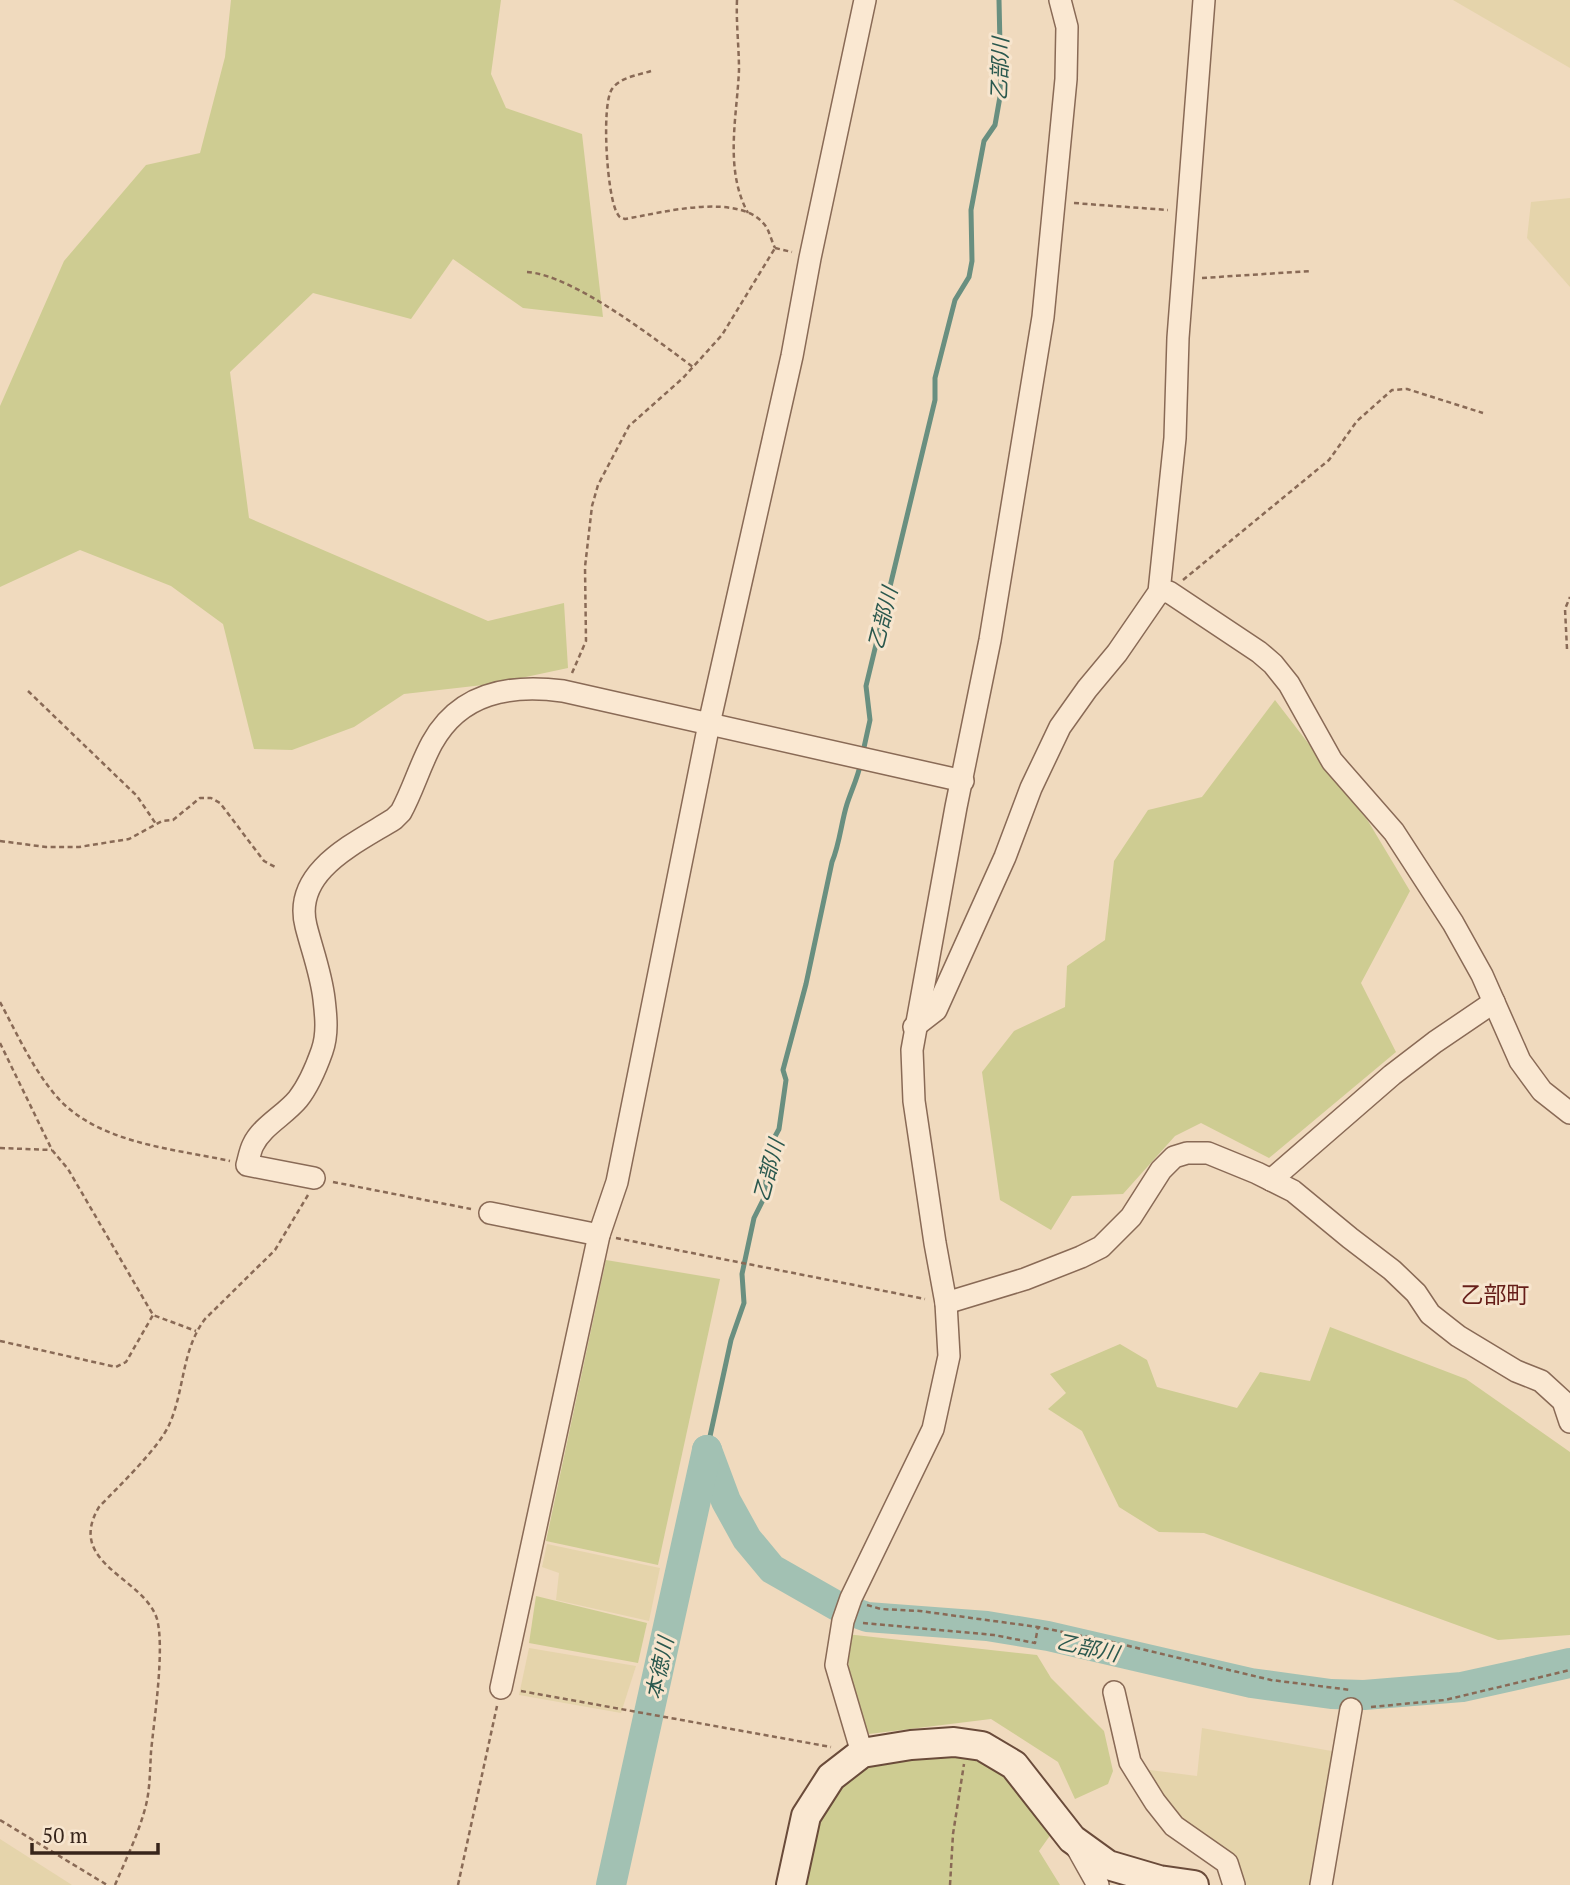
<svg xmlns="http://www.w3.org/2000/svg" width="1570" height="1885" viewBox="0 0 1570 1885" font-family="'PT Serif','Noto Sans JP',serif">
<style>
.farmland{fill:#e5d4ab}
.green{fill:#cecc92}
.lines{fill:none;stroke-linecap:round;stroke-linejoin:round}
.stream{stroke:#698f80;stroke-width:5}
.river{stroke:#a2c1b3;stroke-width:30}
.street-casing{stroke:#896a56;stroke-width:24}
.secondary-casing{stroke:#6a4b3a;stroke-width:32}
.path{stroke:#896a56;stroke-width:2.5;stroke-dasharray:5 3.5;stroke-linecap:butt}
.street{stroke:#fae8d2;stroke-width:21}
.secondary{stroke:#fae8d2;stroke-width:28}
.labels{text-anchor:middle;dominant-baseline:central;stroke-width:6;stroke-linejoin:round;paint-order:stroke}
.water-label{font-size:21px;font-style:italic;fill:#2a584e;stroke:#f7e5ce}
.quarter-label{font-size:23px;fill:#661e19;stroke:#f7e5ce}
</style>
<rect width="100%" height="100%" fill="#f0dabe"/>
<g class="farmland">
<path d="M1453 0H1570V68Z"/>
<path d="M1570 198V287L1527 238 1531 202Z"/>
<path d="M547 1544 660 1568 649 1621 556 1600 559 1573 542 1567Z"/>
<path d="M529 1648 636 1666 621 1713 519 1695Z"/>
<path d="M1202 1728 1337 1752 1312 1885H1241L1177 1821 1142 1769 1197 1776Z"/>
<path d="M0 1839 72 1885H0Z"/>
</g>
<g class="green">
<path d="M231 0H501L491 74 506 108 582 134 603 317 523 308 453 259 411 319 313 293 230 372 249 518 488 621 564 603 568 668 492 684 404 694 354 727 292 750 254 749 223 624 171 586 80 550 0 587V406L64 261 146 165 200 153 225 57Z"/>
<path d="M1275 700 1368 821 1410 891 1361 983 1396 1052 1269 1158 1201 1123 1175 1136 1123 1194 1072 1196 1051 1230 1000 1200 982 1072 1014 1031 1065 1007 1067 966 1105 940 1114 861 1148 810 1202 797Z"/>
<path d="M606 1260 720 1279 658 1565 546 1541Z"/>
<path d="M1330 1327 1466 1379 1570 1452V1635L1498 1640 1204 1533 1159 1532 1119 1507 1082 1431 1048 1409 1066 1393 1050 1374 1120 1344 1147 1360 1157 1387 1237 1408 1260 1372 1310 1381Z"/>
<path d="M536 1596 647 1623 638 1663 529 1643Z"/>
<path d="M846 1634 1037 1655 1051 1678 1104 1731 1113 1771 1108 1784 1075 1799 1058 1762 991 1719 869 1734C853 1702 848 1670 846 1634Z"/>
<path d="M914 1752 982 1756 1006 1770 1054 1830 1039 1851 1060 1885H801L815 1817 839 1784 870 1761Z"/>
</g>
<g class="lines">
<g class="stream">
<path d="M863 752 870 720 866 686 935 400V378L955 300 969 277 972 261 971 210 984 141 995 125 1001 91 999 0"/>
<path d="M707 1450 731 1340 744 1303 742 1274 754 1218 765 1196 767 1164 772 1142 779 1129 786 1080 783 1070 806 984 832 862C840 843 841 823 847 804 852 789 858 777 861 762"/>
</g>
<g class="river">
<path d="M707 1450 726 1501 747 1539 772 1569 837 1606 867 1617 987 1626 1048 1636 1251 1683 1331 1694 1364 1695 1462 1687 1570 1663"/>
<path d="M611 1885 707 1450"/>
</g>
<g class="street-casing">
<g id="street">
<path d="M1159 592H1169L1259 652 1273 664 1289 684 1332 761 1394 832 1453 923 1482 975 1520 1061 1542 1091 1570 1113"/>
<path d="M914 1027 936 1010 1005 857 1031 788 1060 727 1087 689 1117 653 1159 592 1175 438 1178 338 1204 0"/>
<path d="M314 1178 247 1165C249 1158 250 1151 253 1145 262 1126 285 1115 298 1099 309 1085 316 1068 322 1051 328 1034 326 1016 324 999 321 973 312 950 306 926 292 871 356 843 394 819L401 812C413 790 420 765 432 743 460 692 510 684 563 691L963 781"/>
<path d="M1271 1180 1392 1075 1435 1042 1494 1002"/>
<path d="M490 1213 599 1235"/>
<path d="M946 1303 1025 1279 1081 1257 1101 1247 1131 1217 1161 1170 1174 1157 1187 1153H1208L1257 1173 1293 1191 1350 1238 1392 1270 1416 1293 1430 1314 1458 1336 1516 1371 1541 1381 1563 1401 1570 1422"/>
<path d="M501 1688 599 1235 617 1182 709 724 792 356 810 258 865 0"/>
<path d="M1114 1692 1130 1762 1155 1802 1174 1826 1227 1863 1234 1885"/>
<path d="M862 1753 836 1665 843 1621 851 1598 933 1429 949 1356 946 1303 935 1243 914 1101 912 1050 956 807 990 640 1043 317 1066 79 1067 27 1060 0"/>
<path d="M1075 1844 1098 1885"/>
<path d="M1321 1885 1351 1709"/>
</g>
</g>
<g class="secondary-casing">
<path id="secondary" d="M791 1885 806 1816 831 1777 862 1753 911 1745 954 1742 982 1746 1014 1765 1072 1839 1108 1865 1159 1880 1194 1885"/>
</g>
<g class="path">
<path d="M737 0C736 23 739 47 739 70 737 117 724 169 748 213"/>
<path d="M651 71C639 75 620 77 612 89 601 105 607 196 617 213 620 218 619 217 625 219 661 213 743 190 767 228 770 234 772 242 775 248"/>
<path d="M1074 203 1168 210"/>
<path d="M775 248 792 252"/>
<path d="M527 272C573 275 655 339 693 367"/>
<path d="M1202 278 1311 271"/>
<path d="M1183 580 1329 460 1357 421 1392 390 1407 389 1483 413"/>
<path d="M1567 649 1565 609 1570 597"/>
<path d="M572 673 586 641 585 567 592 506 598 485 629 426 683 378 722 335 775 248"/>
<path d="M28 691 137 796 156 824"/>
<path d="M0 841 46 847H79L129 839 162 821 173 820 200 798H211L220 803 264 861 277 868"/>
<path d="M0 1002C16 1032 31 1065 52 1091 92 1143 170 1148 230 1161"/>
<path d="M0 1043 52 1150 68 1169 153 1315 196 1331"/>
<path d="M0 1148 52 1150"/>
<path d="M333 1182 471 1209"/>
<path d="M616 1238 925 1299"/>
<path d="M0 1341 116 1367 126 1362 153 1315"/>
<path d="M867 1605 881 1609 920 1611 1038 1627 1112 1642 1271 1680 1351 1690"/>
<path d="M863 1623 994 1635 1035 1643 1038 1627"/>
<path d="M521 1691 831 1747"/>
<path d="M1371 1707 1445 1700 1570 1670"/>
<path d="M0 1820 107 1885"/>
<path d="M115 1885C126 1859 139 1833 146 1805 150 1789 150 1769 151 1752 154 1720 165 1649 157 1619 144 1577 65 1564 99 1507 118 1487 158 1449 169 1425 185 1390 181 1351 205 1319L275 1250 308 1195"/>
<path d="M458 1885 497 1706"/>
<path d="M950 1885 953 1834 964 1764"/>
</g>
<use href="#street" class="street"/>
<use href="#secondary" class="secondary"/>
</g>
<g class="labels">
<g class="water-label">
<text transform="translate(999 69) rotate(-88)">乙部川</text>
<text transform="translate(882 618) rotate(-76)">乙部川</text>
<text transform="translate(768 1170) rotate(-75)">乙部川</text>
<text transform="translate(1088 1647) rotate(12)">乙部川</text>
<text transform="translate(659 1668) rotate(-78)">本徳川</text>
</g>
<g class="quarter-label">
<text x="1495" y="1294">乙部町</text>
</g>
</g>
<path d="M32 1843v10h126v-10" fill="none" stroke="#37251b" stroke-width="3.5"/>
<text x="42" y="1843" font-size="21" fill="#37251b" stroke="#f7e5ce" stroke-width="5" paint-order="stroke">50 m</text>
</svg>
